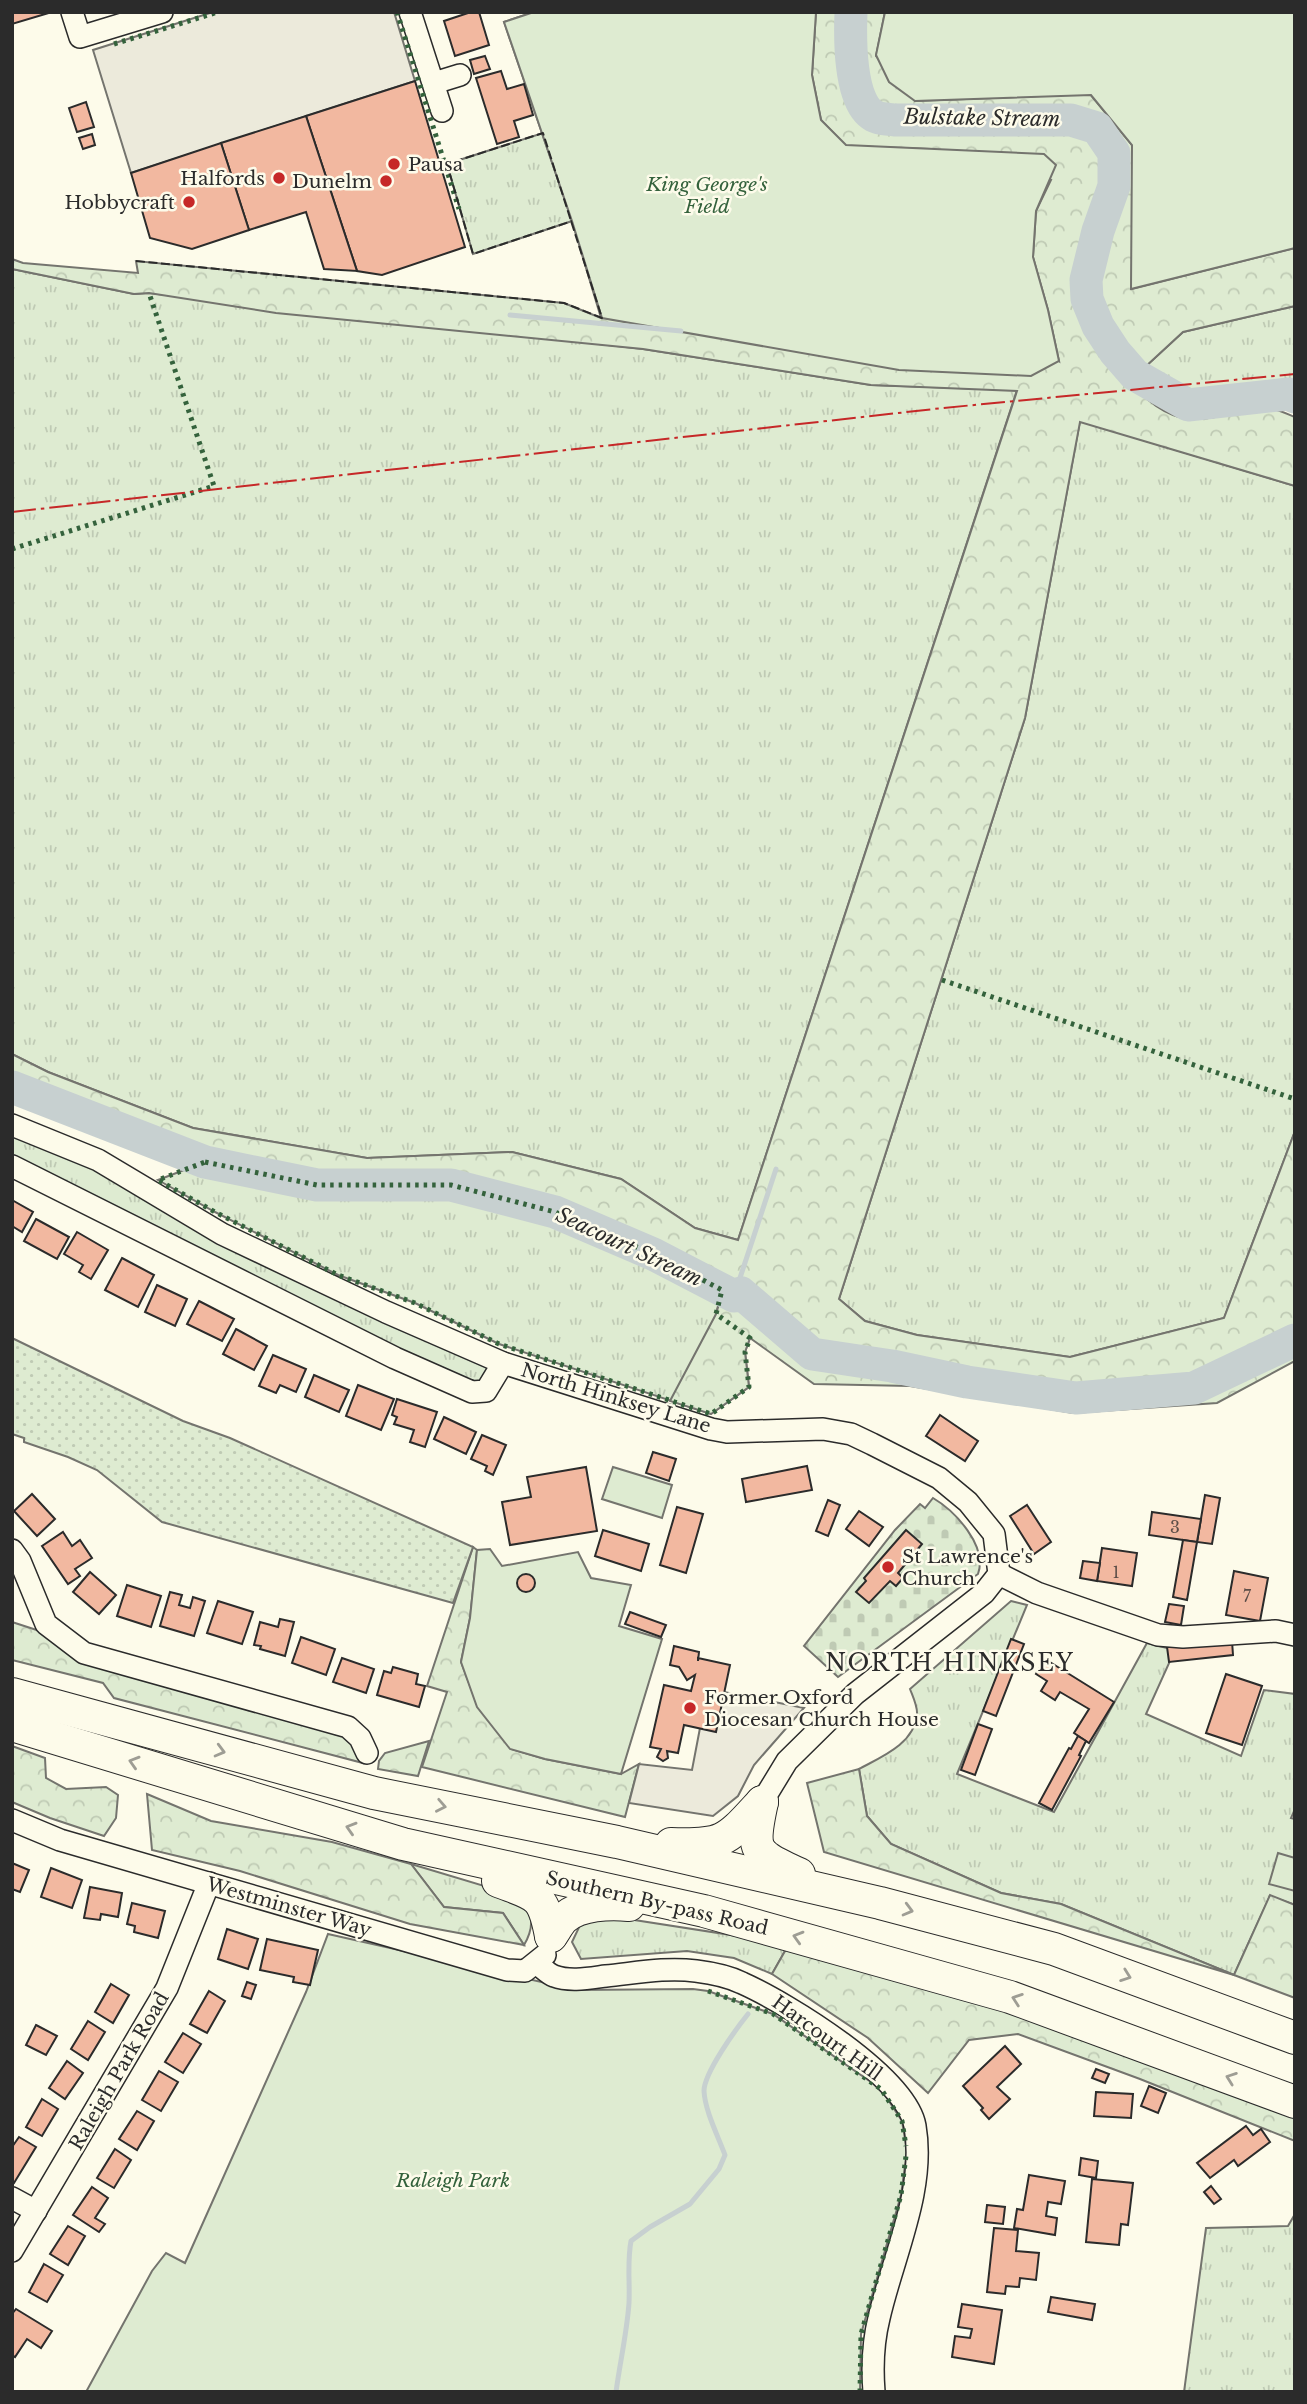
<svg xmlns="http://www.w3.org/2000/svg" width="1307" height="2404" viewBox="0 0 1307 2404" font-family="'Libre Baskerville',serif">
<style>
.grass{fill:url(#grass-tufts);stroke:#74746e;stroke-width:2}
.forest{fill:url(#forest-crowns);stroke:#74746e;stroke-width:2}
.cemetery{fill:url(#cemetery-stones);stroke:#74746e;stroke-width:2}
.park{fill:#deebd1;stroke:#74746e;stroke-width:2}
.garden{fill:url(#garden-dots);stroke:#74746e;stroke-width:2}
.parking{fill:#eceadb;stroke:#74746e;stroke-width:2}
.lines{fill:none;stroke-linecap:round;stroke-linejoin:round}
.stream{stroke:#c7d0d0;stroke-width:5}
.river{stroke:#c7d0d0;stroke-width:33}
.building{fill:#f2b8a0;stroke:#2b2b2b;stroke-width:2}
.minor-casing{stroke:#2b2b2b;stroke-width:24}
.highway-casing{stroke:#2b2b2b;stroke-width:34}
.minor{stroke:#fdfbea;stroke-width:21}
.highway{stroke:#fdfbea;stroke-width:32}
.hedge{stroke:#34623c;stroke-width:5;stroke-dasharray:3.5 5;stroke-linecap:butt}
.fence{stroke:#2b2b2b;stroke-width:2;stroke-dasharray:9 3.5;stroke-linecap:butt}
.power{stroke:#c62828;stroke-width:2;stroke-dasharray:24 5 3.5 5;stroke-linecap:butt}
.oneway{stroke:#9e9d94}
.poi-dot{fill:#c62828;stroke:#fdfbea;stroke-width:2.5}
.labels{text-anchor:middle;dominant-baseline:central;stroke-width:5;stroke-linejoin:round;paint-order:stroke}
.number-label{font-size:16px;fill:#5d4e48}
.poi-label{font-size:19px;fill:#2b2b2b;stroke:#fdfbea;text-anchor:start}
.park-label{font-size:19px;font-style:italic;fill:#34623c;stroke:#fdfbea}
.street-label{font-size:19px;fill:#2b2b2b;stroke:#fdfbea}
.water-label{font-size:21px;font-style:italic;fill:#2b2b2b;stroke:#fdfbea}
.quarter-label{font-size:23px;letter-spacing:2px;fill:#2b2b2b;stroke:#fdfbea}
</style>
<defs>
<pattern id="grass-tufts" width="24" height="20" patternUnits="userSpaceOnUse" patternTransform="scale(1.75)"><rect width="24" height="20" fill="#deebd1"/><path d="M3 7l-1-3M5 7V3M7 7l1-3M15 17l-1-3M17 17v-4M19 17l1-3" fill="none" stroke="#bfcab4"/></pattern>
<pattern id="forest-crowns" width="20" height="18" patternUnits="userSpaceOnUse" patternTransform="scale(1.75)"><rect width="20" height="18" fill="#deebd1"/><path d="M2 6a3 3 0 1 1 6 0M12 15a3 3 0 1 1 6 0" fill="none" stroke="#bfcab4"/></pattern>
<pattern id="cemetery-stones" width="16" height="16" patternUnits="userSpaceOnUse" patternTransform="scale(1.75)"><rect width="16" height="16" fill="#deebd1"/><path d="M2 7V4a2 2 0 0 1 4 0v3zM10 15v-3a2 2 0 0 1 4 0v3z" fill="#bfcab4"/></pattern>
<pattern id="garden-dots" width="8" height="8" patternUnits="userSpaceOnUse" patternTransform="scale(1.75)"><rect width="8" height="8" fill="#deebd1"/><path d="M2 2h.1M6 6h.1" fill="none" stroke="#bfcab4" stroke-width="1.8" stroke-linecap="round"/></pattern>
</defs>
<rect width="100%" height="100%" fill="#fdfbea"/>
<g class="grass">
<path d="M543 133 572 221 473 254 447 164Z"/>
<path d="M12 269 134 294 149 293 643 349 871 385 1017 390 738 1240 695 1228 621 1179 512 1152 367 1158 193 1128 48 1072 12 1054Z"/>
<path d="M1295 306V382L1201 394 1144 368 1183 332Z"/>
<path d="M1080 421 1295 486V1131L1224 1318 1070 1357 917 1335 865 1321 839 1299 1025 718Z"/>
<path d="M12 1125 503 1363 486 1391 12 1166Z"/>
<path d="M205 1162 317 1185H451L555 1212 653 1254 722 1290 716 1314 750 1338 745 1352 749 1387 711 1414 499 1344 415 1303 338 1275 215 1212 158 1180Z"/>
<path d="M1011 1601 1027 1605 957 1774 1054 1812 1147 1643 1175 1650 1146 1714 1241 1756 1264 1690 1295 1694V1809L1291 1818 1295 1819V1905L1270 1896 1234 1975 1061 1904 1001 1893 891 1844 867 1816 859 1769C881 1757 914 1744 917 1715 918 1707 913 1697 910 1689Z"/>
<path d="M411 1864 524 1898C533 1916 534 1928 524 1945L503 1913 444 1907Z"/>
<path d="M615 1917 789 1944 772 1974 734 1958 687 1951 581 1959 572 1942 583 1919Z"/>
<path d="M1295 2214V2392H1184L1206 2228 1288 2226Z"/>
</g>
<g class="forest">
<path d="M534 12H607L1059 361 1048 310 1033 257 1036 211 1051 180 931 149 846 146 821 120 812 75 816 12H885L876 56 915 101 1090 94 1132 145V289L1295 248V306L1183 332 1144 368 1119 378C1138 389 1152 407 1173 415 1202 427 1234 409 1264 408 1275 408 1285 413 1295 417V486L1080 422 1025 718 839 1299 865 1321 917 1335 1070 1357 1224 1318 1295 1131V1361L1217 1403 1073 1413 910 1386 814 1384 750 1338 745 1352 749 1387 711 1414 670 1401 716 1314 725 1284 722 1290 653 1254 555 1212 451 1185H317L205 1162 12 1085V1054L48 1072 193 1128 367 1158 512 1152 621 1179 695 1228 738 1240 1017 391 871 385 643 349 276 313 149 293 134 294 12 269V259L23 263 138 273 136 261 564 303 601 318 572 221 504 22Z"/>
<path d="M473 1547 477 1550 470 1618 461 1662 478 1707 511 1749 545 1759 621 1774 639 1764 625 1817 422 1767 447 1692 427 1686Z"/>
<path d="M12 1622 342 1729 360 1749 363 1763 114 1698 103 1683 12 1660Z"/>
<path d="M429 1741 418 1776 378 1769 379 1761 385 1753Z"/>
<path d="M12 1746 45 1758 46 1778 66 1789 106 1787 118 1795 116 1818 104 1836 50 1818 12 1802Z"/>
<path d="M859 1769 867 1816 891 1844 1001 1893 1061 1904 1234 1975 1270 1895 1295 1905V1998L1234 1975 824 1852 807 1783Z"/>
<path d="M147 1794 211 1821 332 1842 411 1864 444 1907 503 1913 524 1945 410 1924 240 1871 152 1850Z"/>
<path d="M789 1944 925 1981 1295 2116V2141L1140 2079 1018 2034 969 2040 928 2093 868 2038 772 1974Z"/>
</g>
<path class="cemetery" d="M933 1498C955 1511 988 1546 978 1574L838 1677 804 1646 895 1530 920 1504 925 1508Z"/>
<g class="park">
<path d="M534 12H816L812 75 821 120 846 145 1044 154 1056 165 1036 211 1033 257 1048 310 1059 361 1031 376 899 370 602 318 572 221 504 22Z"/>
<path d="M885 12H1295V248L1131 289 1132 145 1091 95 915 101 889 82 876 55Z"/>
<path d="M613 1467 672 1485 662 1518 602 1499Z"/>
<path d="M490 1549 502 1566 578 1552 591 1578 631 1585 619 1626 662 1639 621 1774 545 1759 510 1749 477 1707 461 1662 470 1618 477 1550Z"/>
<path d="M1278 1853 1295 1858V1891L1269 1884Z"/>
<path d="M328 1934 577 1990 693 1989 708 1991 773 2014 881 2089 902 2121 907 2151 901 2195 861 2334 860 2392H86L152 2271 166 2253 185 2263 306 1992Z"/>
</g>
<path class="garden" d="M12 1338 183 1421 230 1438 473 1547 453 1603 162 1522 97 1470 68 1457 24 1442V1438L12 1434Z"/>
<g class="parking">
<path d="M213 12H394L415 81 131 173 93 50Z"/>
<path d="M724 1692 804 1708 754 1765 738 1796 713 1816 629 1803 639 1764 692 1770 700 1728Z"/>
</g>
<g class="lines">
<g class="stream">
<path d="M510 315 681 331"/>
<path d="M734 1296 776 1169"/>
<path d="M616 2392C620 2362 627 2332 629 2303 630 2282 627 2262 631 2241L650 2227 690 2204 719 2169 725 2155C718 2136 705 2111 704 2091 704 2073 736 2029 748 2014"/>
</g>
<g class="river">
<path d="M851 12C850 37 849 103 874 116 879 119 889 119 895 120H1071L1097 128 1114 153V186L1098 231 1086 280 1087 299 1098 326 1115 352 1135 375 1188 405 1288 394 1295 397"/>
<path d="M12 1087 205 1162 317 1185H451L555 1212 653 1254 734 1296 741 1293 812 1354 892 1366 967 1382 1076 1398 1194 1388 1295 1340"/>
</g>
</g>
<g class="building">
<path d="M12 12H52L12 24Z"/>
<path d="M471 12H479L489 45 455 56 444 21Z"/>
<path d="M485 56 490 69 474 74 470 60Z"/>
<path d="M501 71 507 89 524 84 533 115 514 121 519 137 497 144 476 78Z"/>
<path d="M415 81 465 247 382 275 357 271 306 116Z"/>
<path d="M86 102 94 127 77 132 69 108Z"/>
<path d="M306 116 357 271 324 269 306 212 249 230 221 143Z"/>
<path d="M92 134 95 145 83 149 79 138Z"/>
<path d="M221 143 249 230 192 249 150 238 131 173Z"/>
<path d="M12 1200 33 1212 22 1232 12 1226Z"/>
<path d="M36 1219 69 1237 57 1259 24 1241Z"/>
<path d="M77 1232 108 1250 91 1279 79 1272 83 1265 64 1254Z"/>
<path d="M122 1258 154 1275 138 1307 105 1290Z"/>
<path d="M157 1285 187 1299 175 1326 145 1312Z"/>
<path d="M199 1301 234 1319 222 1341 187 1324Z"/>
<path d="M236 1329 267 1346 254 1370 223 1354Z"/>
<path d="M273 1355 306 1369 296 1392 280 1385 276 1393 259 1386Z"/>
<path d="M314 1375 349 1390 339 1412 305 1397Z"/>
<path d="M358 1385 394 1399 381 1430 346 1416Z"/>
<path d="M397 1399 437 1412 425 1447 410 1442 414 1430 394 1424 397 1417 392 1415Z"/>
<path d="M940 1415 978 1441 965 1461 926 1436Z"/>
<path d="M444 1417 476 1432 466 1454 434 1439Z"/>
<path d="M482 1435 506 1445 493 1475 485 1471 487 1466 471 1459Z"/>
<path d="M653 1452 676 1459 669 1481 646 1473Z"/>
<path d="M807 1466 812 1490 746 1502 742 1479Z"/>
<path d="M586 1467 597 1531 510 1545 502 1502 531 1497 527 1477Z"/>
<path d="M32 1494 55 1519 37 1536 14 1511Z"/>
<path d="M1205 1495 1220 1498 1212 1544 1197 1542Z"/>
<path d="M828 1500 840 1505 828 1536 816 1531Z"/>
<path d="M1027 1505 1051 1542 1034 1554 1010 1516Z"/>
<path d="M677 1507 703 1514 686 1573 660 1565Z"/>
<path d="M859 1511 883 1527 869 1546 846 1529Z"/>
<path d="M1152 1512 1201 1519 1197 1542 1149 1535Z"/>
<path d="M603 1530 649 1544 641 1571 595 1556Z"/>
<path d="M906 1530 922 1544 898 1573 903 1578 896 1586 890 1581 869 1603 856 1592 866 1581 864 1578Z"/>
<path d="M63 1532 72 1546 80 1540 92 1558 75 1569 80 1576 68 1584 42 1546Z"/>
<path d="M1183 1540 1197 1542 1187 1600 1173 1597Z"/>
<path d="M1102 1548 1137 1553 1132 1586 1097 1581Z"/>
<path d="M1083 1561 1100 1563 1097 1581 1080 1578Z"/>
<path d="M1234 1571 1268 1578 1260 1621 1226 1615Z"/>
<path d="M90 1572 116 1595 99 1614 73 1592Z"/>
<circle cx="526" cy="1583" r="9"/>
<path d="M127 1585 161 1596 151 1627 117 1616Z"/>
<path d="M170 1592 182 1595 179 1605 190 1608 193 1597 205 1601 194 1636 160 1626Z"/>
<path d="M218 1601 253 1612 242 1644 207 1633Z"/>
<path d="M1169 1604 1184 1606 1181 1625 1165 1622Z"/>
<path d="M630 1612 666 1625 661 1637 625 1624Z"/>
<path d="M280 1619 294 1622 285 1656 260 1649 261 1646 254 1645 260 1622 278 1627Z"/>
<path d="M301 1637 335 1649 326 1675 292 1663Z"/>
<path d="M1011 1639 1024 1644 996 1716 983 1711Z"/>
<path d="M1232 1641 1233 1655 1169 1662 1167 1647Z"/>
<path d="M674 1646 699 1652 698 1661V1658L730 1665 716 1732 684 1725 678 1753 667 1751 668 1758 663 1761 657 1757 661 1749 650 1747 664 1685 691 1691 695 1675 687 1680 679 1667 670 1665Z"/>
<path d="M342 1658 374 1669 366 1693 333 1682Z"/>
<path d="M1045 1659 1114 1702 1089 1743 1074 1733 1089 1709 1060 1692 1055 1700 1041 1691 1047 1681 1036 1674Z"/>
<path d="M393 1667 418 1674 416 1684 425 1686 419 1707 377 1695 384 1671 391 1673Z"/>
<path d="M1226 1674 1262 1686 1242 1745 1206 1733Z"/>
<path d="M978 1724 992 1729 975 1775 961 1770Z"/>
<path d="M1078 1736 1086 1741 1079 1755 1081 1756 1052 1810 1039 1803 1069 1748 1071 1749Z"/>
<path d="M12 1863 29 1870 20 1892 12 1889Z"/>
<path d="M51 1868 82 1880 72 1908 41 1897Z"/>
<path d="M90 1887 122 1893 118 1917 101 1914 100 1920 84 1918Z"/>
<path d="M132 1903 165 1911 158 1938 134 1932 135 1926 127 1924Z"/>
<path d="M227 1929 258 1939 248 1969 218 1959Z"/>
<path d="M267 1939 318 1950 310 1985 293 1982 294 1977 260 1970Z"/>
<path d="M247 1982 256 1985 251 1999 242 1996Z"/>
<path d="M111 1984 129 1995 113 2023 95 2012Z"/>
<path d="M209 1991 225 2001 207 2033 190 2024Z"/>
<path d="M88 2021 105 2032 88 2060 71 2049Z"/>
<path d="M36 2025 57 2036 46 2055 26 2045Z"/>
<path d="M183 2033 201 2044 183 2073 165 2062Z"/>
<path d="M1005 2046 1021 2064 997 2087 1010 2099 989 2119 981 2110 983 2108 963 2086Z"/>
<path d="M67 2061 83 2073 65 2099 49 2088Z"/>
<path d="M1096 2069 1109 2074 1105 2083 1092 2078Z"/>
<path d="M159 2071 178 2082 161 2111 142 2100Z"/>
<path d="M1149 2086 1166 2093 1158 2113 1141 2106Z"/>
<path d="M1096 2092 1133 2094 1131 2118 1094 2116Z"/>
<path d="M42 2099 58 2109 42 2136 26 2127Z"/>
<path d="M137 2111 154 2121 137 2150 119 2139Z"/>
<path d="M1246 2126 1253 2135 1261 2129 1270 2142 1238 2166 1234 2160 1210 2178 1197 2163Z"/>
<path d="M19 2137 36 2147 14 2183 12 2182V2147Z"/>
<path d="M115 2149 131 2160 114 2188 97 2178Z"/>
<path d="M1081 2158 1098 2161 1096 2178 1079 2175Z"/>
<path d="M1029 2175 1065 2181 1061 2204 1048 2202 1046 2216 1057 2218 1055 2235 1014 2228 1017 2209 1023 2210Z"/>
<path d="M1092 2179 1133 2183 1128 2225 1121 2224 1119 2245 1086 2242Z"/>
<path d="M1211 2186 1221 2199 1214 2204 1204 2192Z"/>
<path d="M92 2187 108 2198 95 2218 105 2224 99 2232 73 2215Z"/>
<path d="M987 2205 1005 2207 1003 2224 985 2222Z"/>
<path d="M68 2226 85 2236 68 2265 50 2254Z"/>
<path d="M994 2228 1018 2230 1016 2251 1039 2253 1036 2280 1020 2278 1019 2287 1006 2286 1005 2294 987 2292Z"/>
<path d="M44 2264 63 2275 47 2302 29 2292Z"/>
<path d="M1051 2297 1095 2304 1092 2320 1048 2312Z"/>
<path d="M962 2304 1002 2310 994 2364 952 2357 955 2336 970 2338 972 2329 958 2327Z"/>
<path d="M16 2309 52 2331 41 2348 27 2339 15 2357 12 2355V2314Z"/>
</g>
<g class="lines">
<g class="minor-casing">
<g id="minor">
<path d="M72 12 80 37 162 12"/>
<path d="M410 12 442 111"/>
<path d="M434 83 460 75"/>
<path d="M12 1125 98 1160 222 1234 386 1312 503 1363 711 1429 727 1432 823 1429 851 1434 872 1444 939 1478 968 1502 994 1534 999 1574 984 1593 855 1694 787 1761 762 1802"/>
<path d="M12 1166 395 1358 472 1392 486 1391 503 1363"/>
<path d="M12 1550 20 1561 46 1624 84 1653 348 1727 360 1738 367 1753"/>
<path d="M999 1574 1037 1593 1158 1635 1183 1637 1276 1631 1295 1635"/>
<path d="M12 1820 60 1840 507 1970 525 1971 545 1955"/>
<path d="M537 1964C542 1967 548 1974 554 1976 570 1982 590 1978 606 1976 636 1973 666 1967 696 1971 712 1973 728 1976 742 1983 787 2003 906 2076 915 2126 926 2190 893 2256 879 2318 873 2342 872 2367 874 2392"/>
<path d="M12 2198 36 2211"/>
<path d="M12 2251 167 1988 209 1883"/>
</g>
</g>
<g class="highway-casing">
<g id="highway">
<path d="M12 1694 374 1793 617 1842 880 1903 1054 1949 1295 2038"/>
<path d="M12 1725 403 1844 704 1911 1010 1997 1295 2102"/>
<path d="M762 1802C751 1852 753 1853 799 1874"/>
<path d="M671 1844C725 1846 727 1840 762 1802"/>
<path d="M498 1881C537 1896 543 1893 551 1936"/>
<path d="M551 1936C555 1931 559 1922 564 1918 580 1904 610 1903 629 1905"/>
</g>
</g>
<use href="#minor" class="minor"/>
<use href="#highway" class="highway"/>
<g class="hedge">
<path d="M397 12 459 209"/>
<path d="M114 44 218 12"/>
<path d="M12 549 214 486 149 293"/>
<path d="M942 980 1295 1099"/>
<path d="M205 1162 317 1185H451L555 1212 653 1254 722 1290 716 1314 750 1338 745 1352 749 1387 711 1414 499 1344 415 1303 338 1275 215 1212 158 1180Z"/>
<path d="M708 1991 773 2014 881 2089 902 2121 906 2146"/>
<path d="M860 2392 861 2334 901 2195 906 2156"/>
</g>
<path class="fence" d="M136 261 564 303 602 318 543 133 447 164 473 254 572 221"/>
<path class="power" d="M12 512 943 408 1295 374"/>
</g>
<defs><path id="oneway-chevron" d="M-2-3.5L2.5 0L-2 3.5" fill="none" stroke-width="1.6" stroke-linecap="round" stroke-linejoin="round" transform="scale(1.75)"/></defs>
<g class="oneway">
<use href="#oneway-chevron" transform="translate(220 1751) rotate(15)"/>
<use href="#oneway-chevron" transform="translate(134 1762) rotate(-163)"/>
<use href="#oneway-chevron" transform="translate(441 1806) rotate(11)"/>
<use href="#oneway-chevron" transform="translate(351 1828) rotate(-163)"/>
<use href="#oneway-chevron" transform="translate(908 1910) rotate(15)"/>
<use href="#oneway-chevron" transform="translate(798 1937) rotate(-164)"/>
<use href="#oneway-chevron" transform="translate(1126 1976) rotate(20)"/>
<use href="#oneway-chevron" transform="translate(1017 1999) rotate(-161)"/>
<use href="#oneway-chevron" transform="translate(1231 2078) rotate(-160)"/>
</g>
<g class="poi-dot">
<circle cx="394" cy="164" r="7"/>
<circle cx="279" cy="178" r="7"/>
<circle cx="386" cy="181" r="7"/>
<circle cx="189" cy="202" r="7"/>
<circle cx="888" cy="1567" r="7"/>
<circle cx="690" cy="1708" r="7"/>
</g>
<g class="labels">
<g class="number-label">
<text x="1175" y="1527">3</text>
<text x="1116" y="1572">1</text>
<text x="1247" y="1596">7</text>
</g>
<g class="poi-label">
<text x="408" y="164">Pausa</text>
<text x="265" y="178" text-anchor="end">Halfords</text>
<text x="372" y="181" text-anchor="end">Dunelm</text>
<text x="175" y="202" text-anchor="end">Hobbycraft</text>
<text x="902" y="1556">St Lawrence's<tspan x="902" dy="22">Church</tspan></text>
<text x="704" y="1697">Former Oxford<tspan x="704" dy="22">Diocesan Church House</tspan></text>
</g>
<g class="park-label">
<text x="707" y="184">King George's<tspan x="707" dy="22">Field</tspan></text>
<text x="453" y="2180">Raleigh Park</text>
</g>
<g class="street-label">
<text transform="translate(616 1398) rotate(17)">North Hinksey Lane</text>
<text transform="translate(657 1903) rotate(13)">Southern By-pass Road</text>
<text transform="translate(289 1907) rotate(16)">Westminster Way</text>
<text transform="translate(827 2038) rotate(36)">Harcourt Hill</text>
<text transform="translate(119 2071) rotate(-60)">Raleigh Park Road</text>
</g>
<g class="water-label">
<text transform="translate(982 118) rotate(1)">Bulstake Stream</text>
<text transform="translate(629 1247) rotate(25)">Seacourt Stream</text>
</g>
<g class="quarter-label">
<text x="950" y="1663">NORTH HINKSEY</text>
</g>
</g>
<rect width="1307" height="2404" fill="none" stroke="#2b2b2b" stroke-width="28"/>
</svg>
